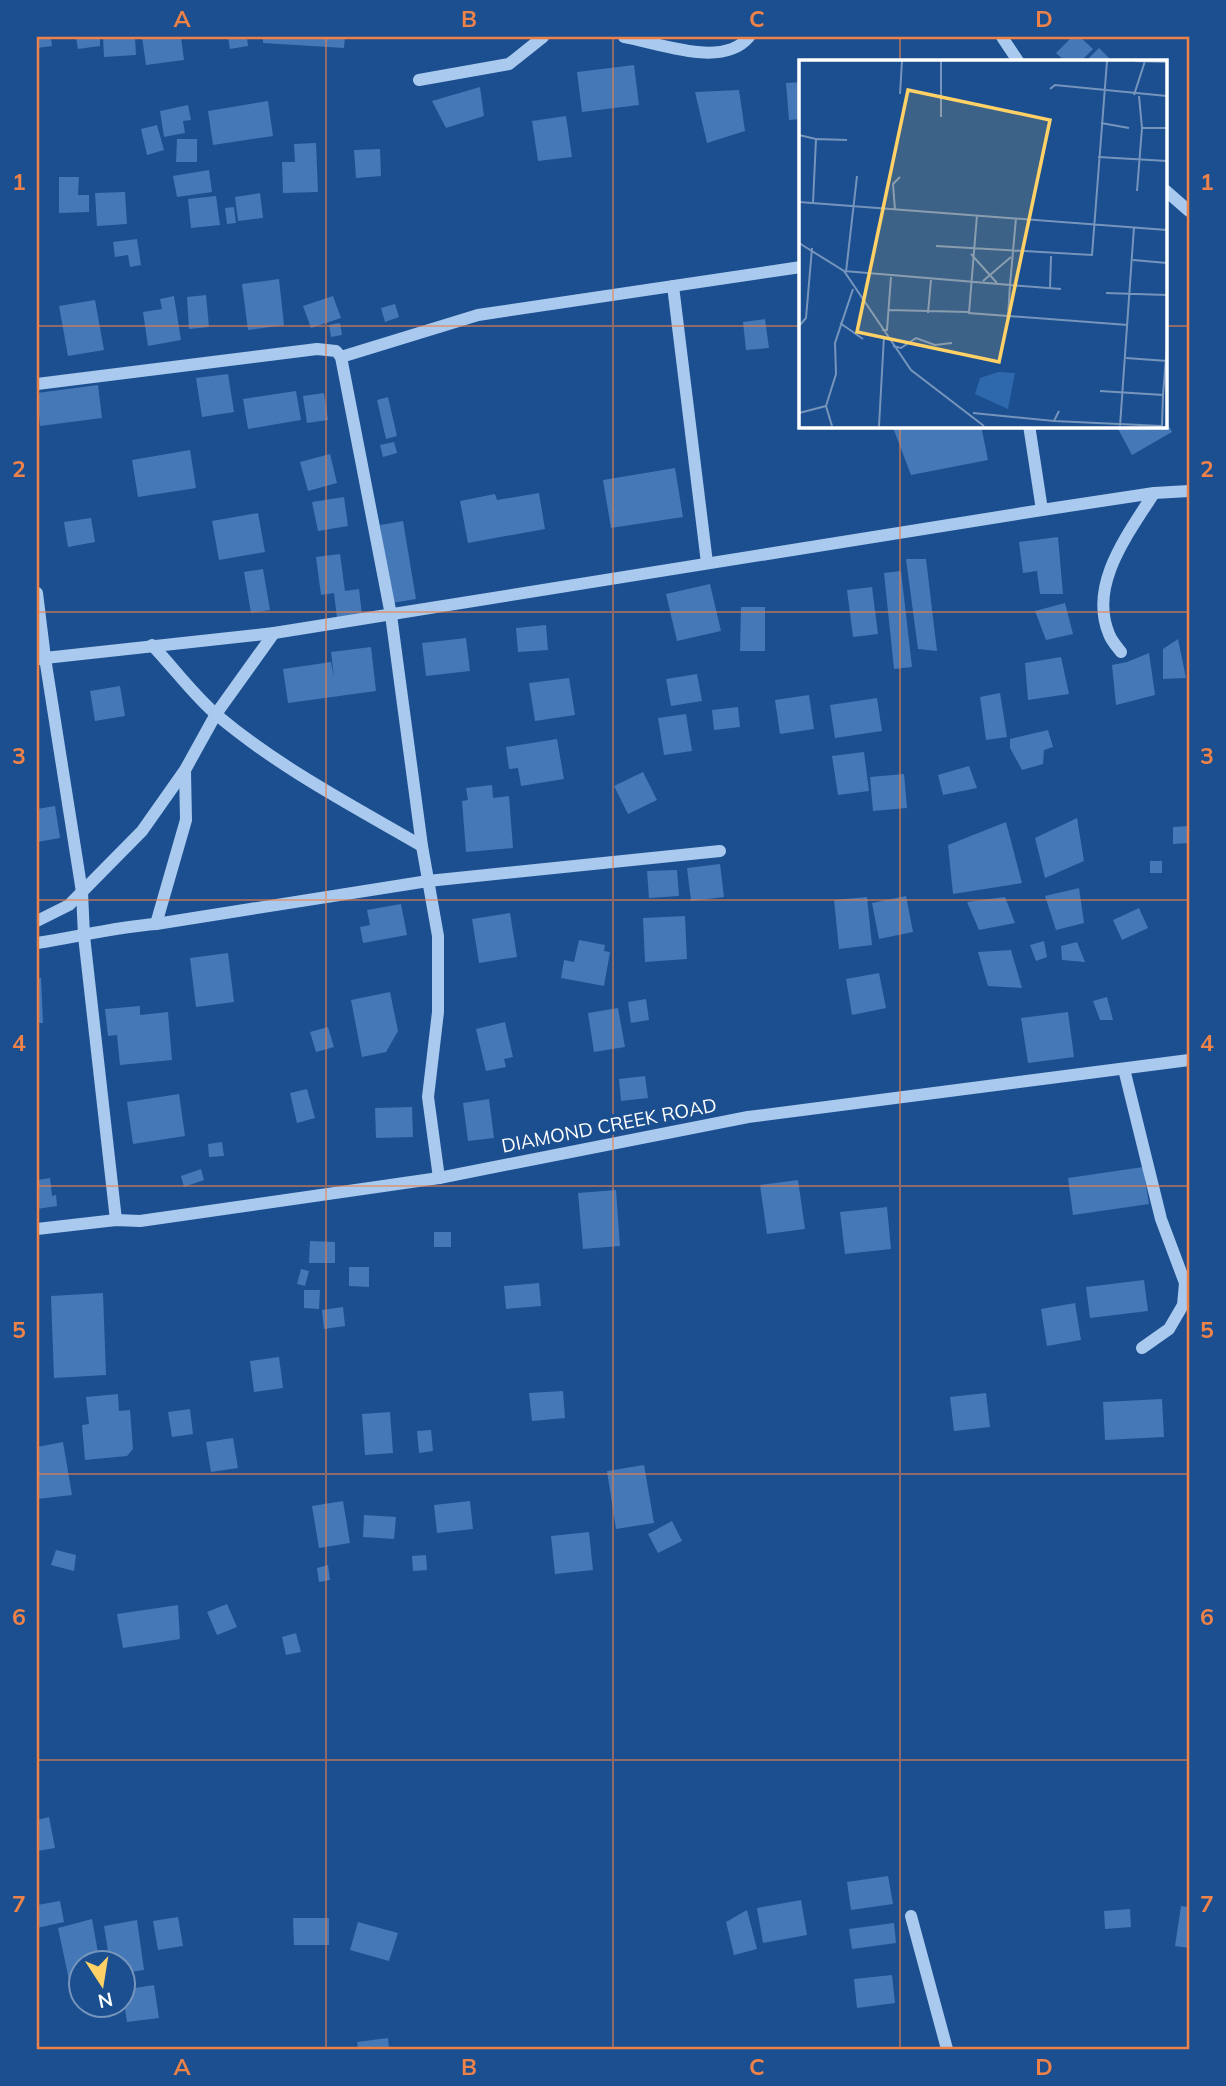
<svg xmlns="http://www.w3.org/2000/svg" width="1226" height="2086" viewBox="0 0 1226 2086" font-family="Mulish,sans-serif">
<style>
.building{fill:#4478b7}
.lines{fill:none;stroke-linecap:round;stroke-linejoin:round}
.minor{stroke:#a9c9ee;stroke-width:12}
.grid{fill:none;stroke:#ee8249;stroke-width:2;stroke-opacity:0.55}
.labels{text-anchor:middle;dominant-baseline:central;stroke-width:7;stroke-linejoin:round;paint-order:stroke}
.street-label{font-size:19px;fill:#fff;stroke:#1b4f8f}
.inset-road{fill:none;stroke:#7695bc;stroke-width:2}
.view{fill:#ffd166;fill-opacity:0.15;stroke:#ffd166;stroke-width:3.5}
.inset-edge{fill:none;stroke:#fff;stroke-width:3.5}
.neatline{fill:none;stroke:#ee8249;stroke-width:2.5}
.grid-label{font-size:23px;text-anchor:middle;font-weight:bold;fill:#ee8249}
</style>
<rect width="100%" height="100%" fill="#1b4f8f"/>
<g class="building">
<path d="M37 37H51L52 46 37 48Z"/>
<path d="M76 37H100V46L78 49Z"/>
<path d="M103 37H135L136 55 104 57Z"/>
<path d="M142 37H181L184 60 146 65Z"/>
<path d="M228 37H247L248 46 230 49Z"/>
<path d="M263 37H345L344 48 263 43Z"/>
<path d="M1072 37H1080L1093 49 1081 61H1065L1056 53Z"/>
<path d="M1099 48 1112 61H1086Z"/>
<path d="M634 65 639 105 582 112 577 72Z"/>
<path d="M801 82V119L789 120 786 83Z"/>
<path d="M480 87 484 116 446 128 432 101Z"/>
<path d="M739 90 745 131 707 143 695 92Z"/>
<path d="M268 101 273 136 213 145 208 111Z"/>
<path d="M188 105 191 120 183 121 185 133 164 137 160 111Z"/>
<path d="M566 116 572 157 538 161 532 121Z"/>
<path d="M157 125 164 150 147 155 141 129Z"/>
<path d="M177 139H197V162H176Z"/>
<path d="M316 143 318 192 283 193 282 162H295L294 144Z"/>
<path d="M380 149 381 176 356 178 354 150Z"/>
<path d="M209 170 212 192 177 197 173 176Z"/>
<path d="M59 177H79L78 195H89V212L59 213Z"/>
<path d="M125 192 127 224 97 226 95 193Z"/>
<path d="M260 193 263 218 238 221 235 197Z"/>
<path d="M216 196 220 225 191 228 188 199Z"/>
<path d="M234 207 236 223 227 224 225 208Z"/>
<path d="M137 239 141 265 130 267 128 255 115 257 113 242Z"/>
<path d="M279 279 284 325 248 330 242 284Z"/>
<path d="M206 295 209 327 189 329 187 297Z"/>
<path d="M174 296 181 340 148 346 143 312 162 309 160 299Z"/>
<path d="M333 296 341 318 311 328 303 306Z"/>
<path d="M95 300 104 350 68 356 59 306Z"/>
<path d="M395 304 399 317 385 322 381 308Z"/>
<path d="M765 319 769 348 746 350 743 322Z"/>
<path d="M340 323 342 335 331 337 329 325Z"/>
<path d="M228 374 234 412 202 417 196 378Z"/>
<path d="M98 385 102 418 40 426 37 393Z"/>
<path d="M296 391 301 420 248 429 243 399Z"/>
<path d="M324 393 328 420 307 423 303 396Z"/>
<path d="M388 397 397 436 386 439 377 400Z"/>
<path d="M1165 419 1172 432 1132 455 1116 425H1165Z"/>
<path d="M892 425H981L988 460 911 475Z"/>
<path d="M394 442 397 453 383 457 380 445Z"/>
<path d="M190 450 196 488 138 497 132 460Z"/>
<path d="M330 454 337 483 308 491 300 462Z"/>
<path d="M675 468 683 517 611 528 603 480Z"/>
<path d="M539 493 545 529 468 543 460 501 495 494 497 500Z"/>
<path d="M344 497 348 526 318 531 312 502Z"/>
<path d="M258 513 265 552 219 560 212 521Z"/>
<path d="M91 518 95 542 68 547 64 522Z"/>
<path d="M403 521 416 599 392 603 380 525Z"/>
<path d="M1058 537 1063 594H1040L1037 571 1023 573 1019 542Z"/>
<path d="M340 554 345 591 359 589 362 615 337 618 334 593 321 595 316 557Z"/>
<path d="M906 559H926L937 651 918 649Z"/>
<path d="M263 569 270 610 251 613 244 572Z"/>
<path d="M901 571 912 667 894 669 884 573Z"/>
<path d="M710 584 721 631 677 641 666 594Z"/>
<path d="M872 587 878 634 853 637 847 590Z"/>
<path d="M1065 603 1073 634 1046 640 1035 611Z"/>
<path d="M741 607H765V651H740Z"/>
<path d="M546 625 548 650 518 652 516 628Z"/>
<path d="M466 638 470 671 426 676 422 643Z"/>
<path d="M1178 639 1186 678 1163 679V649Z"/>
<path d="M371 647 376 691 288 703 283 669 331 662 334 677 331 652Z"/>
<path d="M1149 653 1155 695 1116 705 1112 665 1127 662Z"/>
<path d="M1061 657 1069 694 1028 700 1025 663Z"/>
<path d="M697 674 702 701 671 706 666 679Z"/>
<path d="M569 678 575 715 535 721 529 683Z"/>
<path d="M120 686 125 716 95 721 90 691Z"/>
<path d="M1000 693 1007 737 986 740 980 697Z"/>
<path d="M809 695 814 729 780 734 775 700Z"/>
<path d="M877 698 882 731 835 738 830 705Z"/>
<path d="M738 707 740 727 714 730 712 710Z"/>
<path d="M686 714 692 751 664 755 658 718Z"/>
<path d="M1048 730 1053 747 1044 750 1043 764 1022 770 1010 748V739Z"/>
<path d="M557 739 564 779 521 786 518 768 509 769 506 747Z"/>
<path d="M864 752 869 791 838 795 832 756Z"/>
<path d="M969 766 977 788 943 795 938 775Z"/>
<path d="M643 772 657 800 628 814 614 786Z"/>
<path d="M904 774 907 808 873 811 870 777Z"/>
<path d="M492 785 493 798 509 796 513 848 466 852 462 801 468 800 466 788Z"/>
<path d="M55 806 60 838 37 842V809Z"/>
<path d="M1077 818 1084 861 1045 878 1035 838Z"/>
<path d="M1006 822 1022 883 953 894 948 845Z"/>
<path d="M1189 826V843L1173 844V827Z"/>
<rect x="1150" y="861" width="12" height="12"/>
<path d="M720 864 724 897 691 901 687 868Z"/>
<path d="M677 870 679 896 649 898 647 871Z"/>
<path d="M1079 888 1084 923 1056 930 1045 896Z"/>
<path d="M906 896 913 932 879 939 872 903Z"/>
<path d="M867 897 872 945 839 949 834 900Z"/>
<path d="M1005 897 1015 923 979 930 967 902Z"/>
<path d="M401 904 407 935 363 943 360 927 370 925 367 910Z"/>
<path d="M1139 908 1148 928 1122 940 1113 920Z"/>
<path d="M510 913 517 957 479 963 472 919Z"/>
<path d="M685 916 687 959 645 962 643 918Z"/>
<path d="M579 940 605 945 604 951 610 952 604 986 561 978 564 960 574 962Z"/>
<path d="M1044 941 1047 957 1036 961 1030 945Z"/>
<path d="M1077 942 1085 962 1062 960 1061 946Z"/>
<path d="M1011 950 1022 988 988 986 978 952Z"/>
<path d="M228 953 234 1002 196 1007 190 958Z"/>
<path d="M879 973 886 1008 852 1015 846 979Z"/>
<path d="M37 978H41L43 1023H37Z"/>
<path d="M390 992 398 1031 386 1052 362 1057 351 1000Z"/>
<path d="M1107 997 1113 1020H1100L1093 1001Z"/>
<path d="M646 999 649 1020 631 1023 628 1002Z"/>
<path d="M140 1006V1015L168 1012 172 1060 120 1065 117 1035 108 1036 105 1009Z"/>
<path d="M618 1008 625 1047 594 1052 588 1013Z"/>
<path d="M1068 1012 1074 1057 1028 1063 1021 1018Z"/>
<path d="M505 1022 513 1057 504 1059 506 1067 486 1071 476 1029Z"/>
<path d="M328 1027 334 1047 316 1052 310 1032Z"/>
<path d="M645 1076 648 1098 621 1101 619 1079Z"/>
<path d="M307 1089 315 1118 297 1123 290 1093Z"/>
<path d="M179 1094 185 1136 133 1144 127 1102Z"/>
<path d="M489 1099 494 1138 468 1141 463 1103Z"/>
<path d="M412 1107 413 1137 376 1138 375 1108Z"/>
<path d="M222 1142 224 1156 209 1157 208 1144Z"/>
<path d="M1143 1167 1149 1204 1073 1215 1068 1178Z"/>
<path d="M201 1169 204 1180 184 1187 181 1176Z"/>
<path d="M50 1178 52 1196 56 1195 57 1206 37 1209V1180Z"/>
<path d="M798 1180 805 1229 767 1234 760 1185Z"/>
<path d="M616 1190 620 1246 583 1249 578 1193Z"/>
<path d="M887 1207 891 1249 845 1254 840 1212Z"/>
<rect x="434" y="1232" width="17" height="15"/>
<path d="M310 1241 335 1242V1263H309Z"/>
<path d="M349 1267H369V1287L349 1286Z"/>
<path d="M301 1269 309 1271 305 1286 297 1284Z"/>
<path d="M1144 1280 1148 1311 1090 1318 1086 1287Z"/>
<path d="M539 1283 541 1306 506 1309 504 1286Z"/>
<path d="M304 1290H320L319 1309 304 1308Z"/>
<path d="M103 1293 106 1375 54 1378 51 1296Z"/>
<path d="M1075 1303 1081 1340 1047 1346 1041 1309Z"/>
<path d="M343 1307 345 1326 324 1329 322 1310Z"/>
<path d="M279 1357 283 1388 254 1392 250 1361Z"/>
<path d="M563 1391 565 1418 532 1421 529 1393Z"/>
<path d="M986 1393 990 1427 954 1431 950 1397Z"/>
<path d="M118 1394 119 1411 130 1410 133 1449 127 1456 85 1460 82 1425 89 1424 86 1397Z"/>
<path d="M1162 1399 1164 1437 1105 1440 1103 1402Z"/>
<path d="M190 1409 193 1434 172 1437 168 1412Z"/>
<path d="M390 1412 393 1453 365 1455 362 1414Z"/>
<path d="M431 1430 433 1451 419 1453 417 1431Z"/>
<path d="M233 1438 238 1468 211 1472 206 1442Z"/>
<path d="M63 1442 72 1495 37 1499V1447Z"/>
<path d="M644 1465 654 1523 616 1529 607 1471Z"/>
<path d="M343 1501 350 1543 319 1548 312 1506Z"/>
<path d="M470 1501 473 1529 437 1533 434 1505Z"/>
<path d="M364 1515 396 1517 394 1539 363 1537Z"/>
<path d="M672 1521 682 1541 658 1553 648 1534Z"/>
<path d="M589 1532 593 1570 555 1574 551 1536Z"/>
<path d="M56 1550 76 1555 74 1571 51 1565Z"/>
<path d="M426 1555 427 1570 413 1571 412 1556Z"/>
<path d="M328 1565 330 1580 319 1582 317 1568Z"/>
<path d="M227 1604 237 1627 217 1635 207 1612Z"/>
<path d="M178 1605 180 1639 123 1648 117 1614Z"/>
<path d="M296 1633 301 1652 286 1655 282 1637Z"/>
<path d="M49 1817 55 1848 37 1851V1820Z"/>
<path d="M888 1876 893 1904 851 1910 847 1882Z"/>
<path d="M801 1900 807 1935 763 1943 757 1908Z"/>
<path d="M60 1901 64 1922 37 1928V1905Z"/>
<path d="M1181 1906 1189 1907V1948L1175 1946Z"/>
<path d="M1130 1909 1131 1927 1105 1929 1104 1911Z"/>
<path d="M747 1910 757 1949 734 1955 726 1922Z"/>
<path d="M178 1917 183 1946 158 1950 153 1921Z"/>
<path d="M293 1918H329V1945H294Z"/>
<path d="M92 1919 100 1964H80V1978L69 1980 58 1928Z"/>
<path d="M137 1920 144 1970 122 1973V1964H110L104 1926Z"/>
<path d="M358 1922 398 1933 389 1961 350 1950Z"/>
<path d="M894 1923 896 1943 852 1949 849 1929Z"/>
<path d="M892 1975 895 2003 857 2008 854 1979Z"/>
<path d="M154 1985 159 2018 127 2022 122 1990Z"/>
<path d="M388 2038 389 2049H358L357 2042Z"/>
</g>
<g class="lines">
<g class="minor">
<path d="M624 37C660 43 722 69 749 37"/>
<path d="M1002 37 1018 61"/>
<path d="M419 80 509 64 543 37"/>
<path d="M1165 190 1189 211"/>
<path d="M673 286 707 563"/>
<path d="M341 357 478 315 801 267"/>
<path d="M37 384 317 349 336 351 341 357 391 615 422 846 438 936V1012L428 1097 439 1178"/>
<path d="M1029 425 1042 510"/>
<path d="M37 593 45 658 274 633 1042 510 1154 493 1189 491"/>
<path d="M152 645C174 668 194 696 218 716 280 768 353 806 422 846"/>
<path d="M1121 652C1117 647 1111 640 1109 634 1088 584 1129 533 1154 493"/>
<path d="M38 659 45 658 82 892 84 936 116 1220"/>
<path d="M37 921 69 905 142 831 185 770 216 714 274 633"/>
<path d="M156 924 186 820 185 771"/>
<path d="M37 943C77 937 115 927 156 924L428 881 720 851"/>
<path d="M1124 1069 1161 1219 1185 1283 1183 1305 1169 1329 1142 1348"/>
<path d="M37 1229 116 1220 140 1221 439 1178 748 1117 1189 1060"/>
<path d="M911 1916 947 2049"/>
</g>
</g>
<path class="grid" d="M326 37V2049M613 37V2049M900 37V61M37 326H801M1165 326H1189M900 425V2049M37 612H1189M37 900H1189M37 1186H1189M37 1474H1189M37 1760H1189"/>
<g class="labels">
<g class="street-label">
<text transform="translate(609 1125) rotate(-11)">DIAMOND CREEK ROAD</text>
</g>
</g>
<g transform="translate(799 60)">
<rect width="368" height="368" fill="#1b4f8f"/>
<path d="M199 312 216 313 209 349 176 334 181 318Z" fill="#2e69ad"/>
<path class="inset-road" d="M336 1 368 2M251 29 256 25 368 36M101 34 103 1M335 35 346 1M142 57V1M302 63 330 68M343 68H368M0 75 17 79 14 143M17 79 48 80M299 97 368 101M338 131 343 68 340 36M0 142 368 170M96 150 94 124 101 117M178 155 170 253 329 265M217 158 211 225 262 229M0 183 45 211 112 310 185 366M137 186 293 195 308 1M172 194 198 223M334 200 368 203M45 211 211 225 209 257M47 212 58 116M184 221 212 197M251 228 252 196M307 233 368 235M90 250 169 252M129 253 132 220M41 263 64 279M1 265 7 258 13 188M83 270H88L92 217M94 286 102 288 117 278 136 285 153 283M327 298 368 301M301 331 364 335 363 366M364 335 368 285M0 353 27 346M174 353 255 361 260 351M255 361 363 366M33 366 27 346 37 314 36 283 54 229M80 366 85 276M321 366 335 167"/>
<path class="view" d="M109 30 251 60 200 302 58 272Z"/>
<rect width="368" height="368" class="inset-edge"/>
</g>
<rect width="1226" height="2086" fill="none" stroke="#1b4f8f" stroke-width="77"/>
<g transform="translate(102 1984) rotate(168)"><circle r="33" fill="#1b4f8f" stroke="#7695bc" stroke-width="2"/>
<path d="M0-5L12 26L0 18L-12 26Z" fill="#ffd166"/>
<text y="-10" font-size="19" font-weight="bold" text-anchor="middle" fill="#ffffff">N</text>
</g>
<rect x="38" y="38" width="1150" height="2010" class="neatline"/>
<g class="grid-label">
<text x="182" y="27">A</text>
<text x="469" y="27">B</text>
<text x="757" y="27">C</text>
<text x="1044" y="27">D</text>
<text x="19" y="190">1</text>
<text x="1207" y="190">1</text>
<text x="19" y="477">2</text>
<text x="1207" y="477">2</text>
<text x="19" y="764">3</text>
<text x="1207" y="764">3</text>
<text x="19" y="1051">4</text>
<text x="1207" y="1051">4</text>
<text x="19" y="1338">5</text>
<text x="1207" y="1338">5</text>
<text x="19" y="1625">6</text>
<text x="1207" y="1625">6</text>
<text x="19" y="1912">7</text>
<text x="1207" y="1912">7</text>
<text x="182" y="2075">A</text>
<text x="469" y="2075">B</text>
<text x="757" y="2075">C</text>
<text x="1044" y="2075">D</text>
</g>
</svg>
